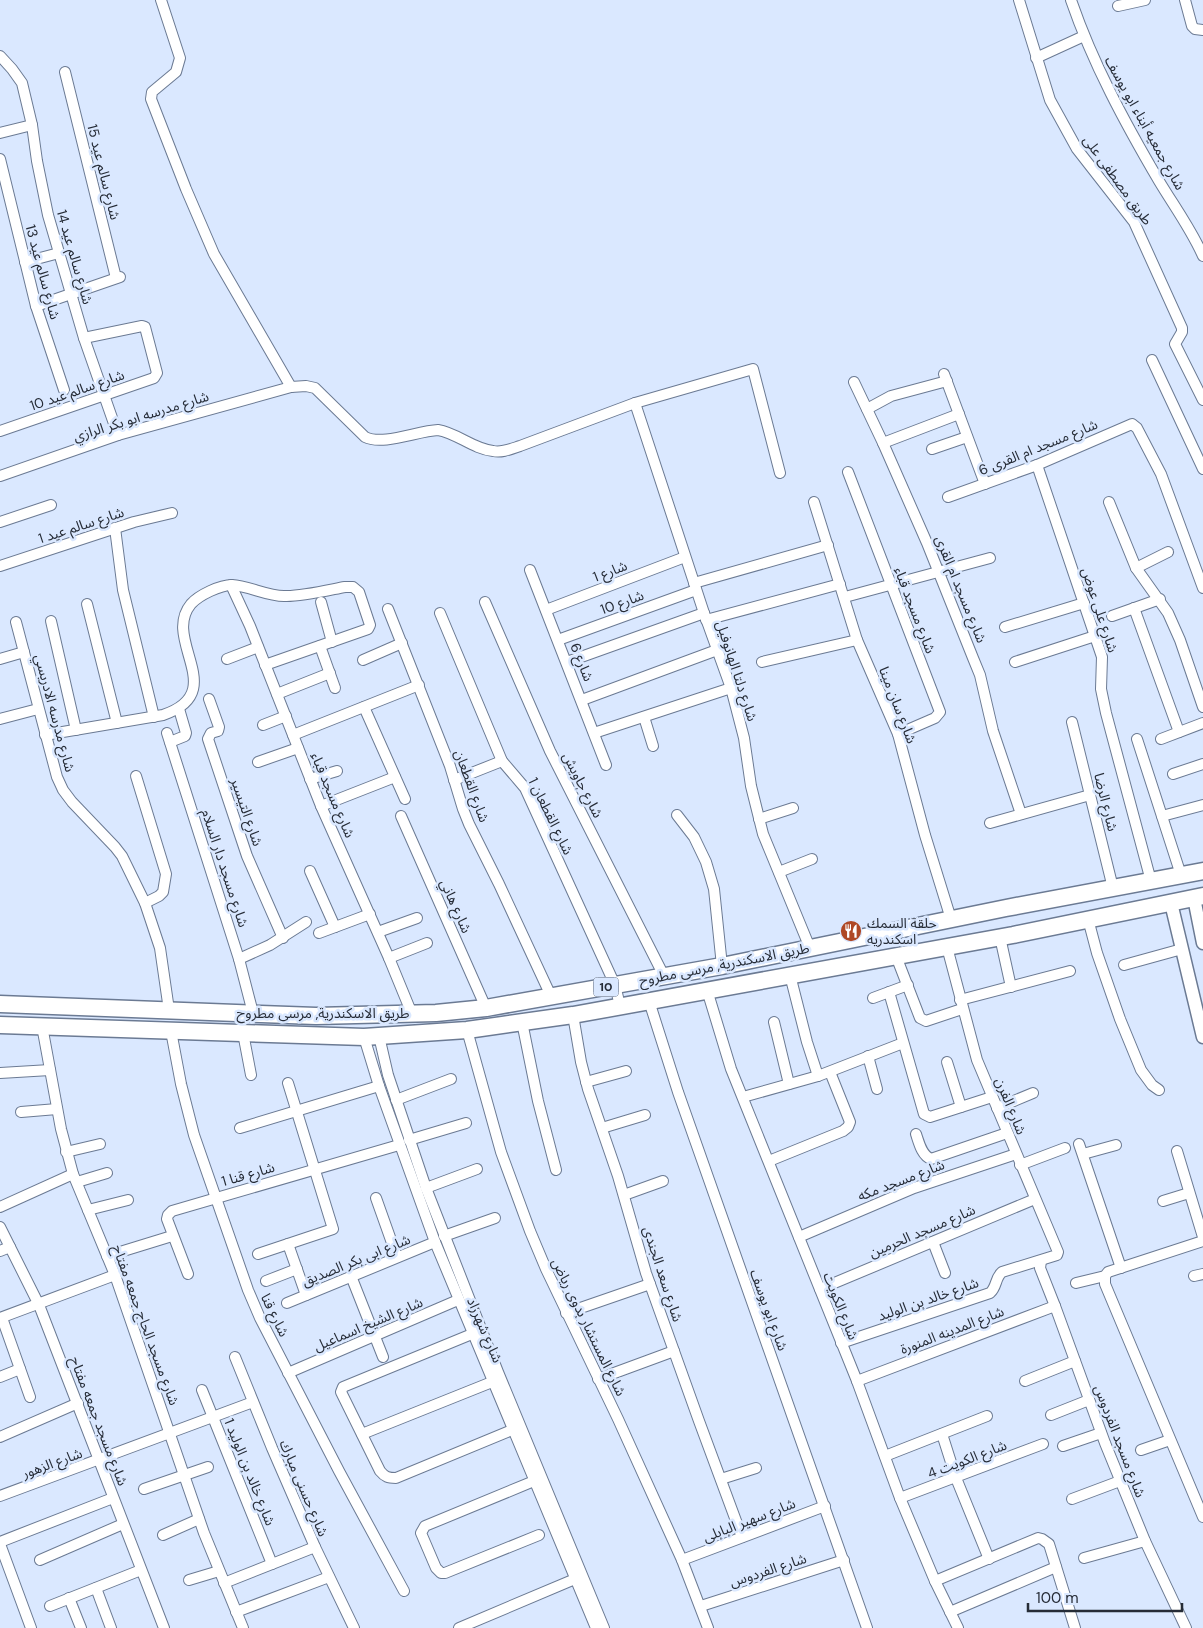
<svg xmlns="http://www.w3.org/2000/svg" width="1203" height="1628" viewBox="0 0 1203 1628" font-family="'DM Sans','Noto Sans Arabic',sans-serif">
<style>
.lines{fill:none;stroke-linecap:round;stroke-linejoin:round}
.minor-casing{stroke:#6b7a93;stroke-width:12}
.tertiary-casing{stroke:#6b7a93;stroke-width:15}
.primary-casing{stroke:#6b7a93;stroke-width:19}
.minor{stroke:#fff;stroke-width:10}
.tertiary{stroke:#fff;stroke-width:12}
.primary{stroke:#fff;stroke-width:16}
.labels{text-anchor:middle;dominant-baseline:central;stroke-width:5;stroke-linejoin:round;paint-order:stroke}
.shield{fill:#dae8ff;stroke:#5c6473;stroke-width:1}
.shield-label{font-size:12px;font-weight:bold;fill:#262c37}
.street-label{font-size:14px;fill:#262c37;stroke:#dae8ff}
.poi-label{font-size:14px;fill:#262c37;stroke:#dae8ff;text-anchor:start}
</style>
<rect width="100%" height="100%" fill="#dae8ff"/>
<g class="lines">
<g class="minor-casing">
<g id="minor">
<path d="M161 0 180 58 176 72 152 92 151 99 186 189 214 254 291 387"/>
<path d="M1019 0 1050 100 1077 149 1134 222 1182 328V332L1175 344 1203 400"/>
<path d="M1071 0C1093 64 1125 123 1159 181 1174 206 1191 229 1203 256"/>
<path d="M1185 0 1192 26 1195 29 1203 30"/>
<path d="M1118 6 1145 0"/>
<path d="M0 56 12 69 22 83 32 125 37 161 48 215 84 338 118 435"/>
<path d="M1036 58 1084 36"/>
<path d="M65 72 116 278"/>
<path d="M0 133 32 125"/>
<path d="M0 159 36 306 64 390"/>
<path d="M25 262 59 253"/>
<path d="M36 306 120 277"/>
<path d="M1152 360 1203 469"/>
<path d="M944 374 985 484"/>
<path d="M854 382 883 443 927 543 973 658 980 675 993 731 1021 814"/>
<path d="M635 403 704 613 731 688 744 738 751 786 763 834 810 948"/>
<path d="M867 409 891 396 947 381"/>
<path d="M0 431 154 378 157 373 145 327 142 326 84 338"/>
<path d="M883 443 959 414"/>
<path d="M932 449 967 437"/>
<path d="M1037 465 1102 657 1101 689 1106 713 1151 881"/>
<path d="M848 472 940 712 935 718 898 734"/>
<path d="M0 476 118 435 291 387 306 386 315 388 365 437C383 446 417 431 438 430 457 433 473 449 493 451 502 453 511 449 520 446L635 403 753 369 780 473"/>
<path d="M948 497 1037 465 1132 424 1137 428 1161 474 1203 588"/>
<path d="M814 502 857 640 898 734 925 835 951 919"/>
<path d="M1109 502 1136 568 1168 613 1180 640 1203 707"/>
<path d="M0 522 51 505"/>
<path d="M115 528 123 590 154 717"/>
<path d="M0 566 134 522 172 513"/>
<path d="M1136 568 1168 552"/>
<path d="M530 570 606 765"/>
<path d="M694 583 828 545"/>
<path d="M231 585 250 626 321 806 389 958 412 1014"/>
<path d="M845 597 990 558"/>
<path d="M321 602 332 642"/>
<path d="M485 602 550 751 664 976"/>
<path d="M87 604 117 723"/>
<path d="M1134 608 1179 732"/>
<path d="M388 609 450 766 463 809 469 824 499 884 551 996"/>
<path d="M546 610 685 557"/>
<path d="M440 613 502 761 525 788 615 985 620 1006"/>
<path d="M1112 616 1160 599"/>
<path d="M706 620 840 584"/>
<path d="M51 621 76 730"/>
<path d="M16 622 57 777 63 790 72 802 115 847 122 856 145 903 160 948 169 1010"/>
<path d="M1005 627 1084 603"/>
<path d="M558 640 696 590"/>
<path d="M320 646 335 688"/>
<path d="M0 659 24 652"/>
<path d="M227 659 258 647"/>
<path d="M363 660 402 643"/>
<path d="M567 662 704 613"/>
<path d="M762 662 857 640"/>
<path d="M1015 662 1095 636"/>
<path d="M277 694 330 673"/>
<path d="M209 699 219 727 218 731 211 733 208 739 247 856 283 938"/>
<path d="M582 700 717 650"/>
<path d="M364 707 405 799"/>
<path d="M644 717 653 746"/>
<path d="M0 719 38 709"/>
<path d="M1072 722 1113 888"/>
<path d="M263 725 286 716"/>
<path d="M167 733 239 959 253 1013"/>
<path d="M594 733 731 688"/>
<path d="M45 735 163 715C231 692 161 640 191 604 199 595 220 585 232 585 249 586 267 596 284 596 300 597 329 590 345 587H353L359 592 370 625 368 629 265 665"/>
<path d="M293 735 419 685"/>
<path d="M1137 739 1181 875"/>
<path d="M1161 739 1203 723"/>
<path d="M170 742 185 736 186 733 179 709"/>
<path d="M258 762 298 748"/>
<path d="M1173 774 1203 764"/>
<path d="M136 776 166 874 163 892 159 896 145 903"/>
<path d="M310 779 337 771"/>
<path d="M454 780 502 761"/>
<path d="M321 806 395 777"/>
<path d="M677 815 694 837 706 862 714 889 722 966"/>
<path d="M401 816 486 1008"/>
<path d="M1162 816 1203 805"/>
<path d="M759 819 793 808"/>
<path d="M990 823 1090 795"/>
<path d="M310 871 335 927"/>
<path d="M779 872 812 859"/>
<path d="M1088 919 1097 953 1120 1019 1141 1070 1152 1085 1159 1090"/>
<path d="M378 932 417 918"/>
<path d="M319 933 370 914"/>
<path d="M1000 937 1011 987"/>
<path d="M896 956 920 1018 926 1021 962 1009"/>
<path d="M389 958 427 943"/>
<path d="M239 959 270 945 306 922"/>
<path d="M1124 965 1182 949"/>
<path d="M790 975 807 1042 818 1076"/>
<path d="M707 990 731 1069 857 1381 900 1498 935 1581 958 1628"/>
<path d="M889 992 924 1114 930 1117 992 1097"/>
<path d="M873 998 908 985"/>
<path d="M960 1000 1070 971"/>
<path d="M649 1001 678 1092 867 1628"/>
<path d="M573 1015 581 1062 588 1089 618 1176 646 1273 699 1421 742 1537"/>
<path d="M522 1022 538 1101 556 1170"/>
<path d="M774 1022 789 1084"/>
<path d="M42 1026 61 1129 73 1174 115 1275 204 1533 243 1628"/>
<path d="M467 1030 501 1152 530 1231 546 1269 618 1419 682 1560 708 1628"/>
<path d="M171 1031 181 1084 194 1135 248 1290 260 1318 339 1471 404 1591"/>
<path d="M243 1033 251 1075"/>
<path d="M379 1036 388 1075 426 1188 498 1372 604 1628"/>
<path d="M364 1037 379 1086 435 1242 596 1628"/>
<path d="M868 1056 877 1089"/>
<path d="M947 1062 961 1107"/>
<path d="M0 1073 50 1070"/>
<path d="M586 1082 626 1071"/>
<path d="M743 1097 818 1076 903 1043"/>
<path d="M396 1100 451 1079"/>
<path d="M997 1108 1033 1093"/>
<path d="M21 1112 57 1109"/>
<path d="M240 1128 379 1086"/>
<path d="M602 1128 645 1115"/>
<path d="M916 1134C919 1143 922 1156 931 1159L1007 1133"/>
<path d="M409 1140 466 1123"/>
<path d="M1079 1144 1121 1268"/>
<path d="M1177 1151 1203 1237"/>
<path d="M66 1152 100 1144"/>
<path d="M1083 1154 1116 1145"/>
<path d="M769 1161 843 1131 848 1127 850 1122 830 1072"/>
<path d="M1020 1165 1065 1148"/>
<path d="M77 1182 107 1173"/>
<path d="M426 1188 477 1169"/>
<path d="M624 1195 663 1181"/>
<path d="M376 1198 397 1257"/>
<path d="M1163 1201 1189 1193"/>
<path d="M0 1207 73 1174"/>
<path d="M88 1210 128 1200"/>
<path d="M0 1227 39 1305 164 1628"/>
<path d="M444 1236 495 1218"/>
<path d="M799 1237 914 1188 1016 1154"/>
<path d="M933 1242 945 1273"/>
<path d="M288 1244 306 1295"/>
<path d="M0 1251 10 1247"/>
<path d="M258 1254 333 1229 288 1083"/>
<path d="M107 1256 172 1236"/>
<path d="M1041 1261 1040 1268 1055 1306 1105 1443 1145 1541 1186 1628"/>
<path d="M188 1274 167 1219 168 1215 172 1211 399 1145"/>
<path d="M351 1276 383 1357"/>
<path d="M1105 1276V1284L1203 1517"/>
<path d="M1194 1276 1203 1274"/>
<path d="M266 1281 297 1269"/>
<path d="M1076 1283 1105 1276 1108 1272 1203 1241"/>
<path d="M820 1289 1035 1199"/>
<path d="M287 1303 435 1242"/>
<path d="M566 1313 650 1284"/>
<path d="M0 1318 115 1275"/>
<path d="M2 1318 30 1397"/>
<path d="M472 1334 343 1387 341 1392 380 1471C385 1477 388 1478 396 1478L512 1430"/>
<path d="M841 1343 990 1293C997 1287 995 1278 1002 1272L1057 1255 1058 1252 977 1060 947 947"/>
<path d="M235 1357 272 1448 315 1547 354 1628"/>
<path d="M288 1373 458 1300"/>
<path d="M0 1377 20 1369"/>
<path d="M598 1379 674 1351"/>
<path d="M857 1381 1055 1306"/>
<path d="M1025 1381 1075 1361"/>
<path d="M202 1390 272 1564"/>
<path d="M1051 1415 1089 1400"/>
<path d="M362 1434 492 1382"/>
<path d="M942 1434 956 1478 989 1559"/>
<path d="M0 1437 78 1403"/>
<path d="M1063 1446 1101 1433"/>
<path d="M1141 1450 1170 1440"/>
<path d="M885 1456 987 1416"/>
<path d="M721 1479 756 1468"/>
<path d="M534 1481 425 1526 421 1533 436 1568 441 1573H445L539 1535"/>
<path d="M144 1489 208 1467"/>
<path d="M0 1496 253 1402"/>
<path d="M900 1498 1043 1444"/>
<path d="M1072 1499 1120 1481"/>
<path d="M163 1535 199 1519"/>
<path d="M0 1542 113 1498"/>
<path d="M0 1544 31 1628"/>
<path d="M1084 1558 1145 1541"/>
<path d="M40 1560 123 1524"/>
<path d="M682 1560 825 1506"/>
<path d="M189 1580 219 1571"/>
<path d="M935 1581 1038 1538 1042 1539 1049 1544 1075 1628"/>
<path d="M224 1583 315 1547"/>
<path d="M96 1588 111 1628"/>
<path d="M69 1598 81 1628"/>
<path d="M50 1606 141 1570"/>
<path d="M701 1606 844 1560"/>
<path d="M236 1612 329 1577"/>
<path d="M950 1612 1056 1567"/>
<path d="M459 1628 575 1579"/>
</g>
</g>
<g class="tertiary-casing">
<g id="tertiary">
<path d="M1194 898 1203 943"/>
<path d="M1171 903 1203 1037"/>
</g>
</g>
<g class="primary-casing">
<g id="primary">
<path d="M0 1004 316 1016 436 1013 486 1008 722 966 1006 908 1203 871"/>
<path d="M0 1025 364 1037 467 1030 573 1015 1013 935 1203 896"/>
</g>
</g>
<use href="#minor" class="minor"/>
<use href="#tertiary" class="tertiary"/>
<use href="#primary" class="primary"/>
</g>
<defs>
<g id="restaurant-disc" transform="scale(1.125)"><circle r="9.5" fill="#af4825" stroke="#dae8ff"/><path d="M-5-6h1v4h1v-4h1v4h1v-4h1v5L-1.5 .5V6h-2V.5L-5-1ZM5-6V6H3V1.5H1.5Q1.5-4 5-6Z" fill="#fff"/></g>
</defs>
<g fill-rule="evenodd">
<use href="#restaurant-disc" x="851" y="931"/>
</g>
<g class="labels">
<rect class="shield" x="593.5" y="977.5" width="25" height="19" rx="4"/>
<g class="shield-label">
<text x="606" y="987">10</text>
</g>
<g class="street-label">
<text transform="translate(1145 123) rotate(61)">شارع جمعيه أبناء ابو يوسف</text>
<text transform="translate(104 172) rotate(76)">شارع سالم عيد 15</text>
<text transform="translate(1118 180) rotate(54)">طريق مصطفى على</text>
<text transform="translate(75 257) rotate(74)">شارع سالم عيد 14</text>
<text transform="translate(43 272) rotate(75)">شارع سالم عيد 13</text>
<text transform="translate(77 390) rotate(-19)">شارع سالم عيد 10</text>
<text transform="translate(141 416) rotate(-17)">شارع مدرسه ابو بكر الرازي</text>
<text transform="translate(1038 447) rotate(-22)">شارع مسجد ام القرى 6</text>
<text transform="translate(81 525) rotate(-18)">شارع سالم عيد 1</text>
<text transform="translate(610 571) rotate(-21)">شارع 1</text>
<text transform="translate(961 589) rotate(68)">شارع مسجد ام القرى</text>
<text transform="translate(622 602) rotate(-20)">شارع 10</text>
<text transform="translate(915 610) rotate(69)">شارع مسجد قباء</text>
<text transform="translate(1100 610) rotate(72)">شارع على عوض</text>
<text transform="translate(582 662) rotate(68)">شارع 6</text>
<text transform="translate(737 671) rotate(72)">شارع دلتا الهانوفيل</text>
<text transform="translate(898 705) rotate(69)">شارع سان مينا</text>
<text transform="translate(55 713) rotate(75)">شارع مدرسه الادريسي</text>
<text transform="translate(583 785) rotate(63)">شارع جاويش</text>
<text transform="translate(472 786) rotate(70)">شارع القطعان</text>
<text transform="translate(333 795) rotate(67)">شارع مسجد قباء</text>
<text transform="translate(1106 802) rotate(76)">شارع الرضا</text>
<text transform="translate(247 812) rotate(71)">شارع التيسير</text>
<text transform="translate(551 816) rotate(64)">شارع القطعان 1</text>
<text transform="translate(225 868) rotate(72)">شارع مسجد دار السلام</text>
<text transform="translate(456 906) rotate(66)">شارع هاني</text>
<text transform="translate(724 964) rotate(-11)">طريق الاسكندرية, مرسى مطروح</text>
<text x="323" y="1013">طريق الاسكندرية, مرسى مطروح</text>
<text transform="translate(1011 1106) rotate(68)">شارع الفرن</text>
<text transform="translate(248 1174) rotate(-16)">شارع قنا 1</text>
<text transform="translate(901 1180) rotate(-21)">شارع مسجد مكه</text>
<text transform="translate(922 1231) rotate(-23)">شارع مسجد الحرمين</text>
<text transform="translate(356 1260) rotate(-22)">شارع ابى بكر الصديق</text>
<text transform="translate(663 1274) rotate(72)">شارع سعد الجندى</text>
<text transform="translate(928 1299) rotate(-19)">شارع خالد بن الوليد</text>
<text transform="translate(841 1306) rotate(68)">شارع الكويت</text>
<text transform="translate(769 1310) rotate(70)">شارع ابو يوسف</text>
<text transform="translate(275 1315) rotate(64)">شارع قنا</text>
<text transform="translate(368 1324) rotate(-23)">شارع الشيخ اسماعيل</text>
<text transform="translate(146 1325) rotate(70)">شارع مسجد الحاج جمعه مفتاح</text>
<text transform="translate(589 1327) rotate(64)">شارع المستشار بدوى رياض</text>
<text transform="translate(485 1330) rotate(67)">شارع شهرزاد</text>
<text transform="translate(952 1330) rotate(-21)">شارع المدينه المنورة</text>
<text transform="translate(99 1421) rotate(69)">شارع مسجد جمعه مفتاح</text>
<text transform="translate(1120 1441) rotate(69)">شارع مسجد الفردوس</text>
<text transform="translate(967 1459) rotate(-21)">شارع الكويت 4</text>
<text transform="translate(52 1463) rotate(-20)">شارع الزهور</text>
<text transform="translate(250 1472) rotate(68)">شارع خالد بن الوليد 1</text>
<text transform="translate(304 1488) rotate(67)">شارع حسنى مبارك</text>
<text transform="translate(749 1520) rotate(-21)">شارع سهير البابلى</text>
<text transform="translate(768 1570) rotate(-18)">شارع الفردوس</text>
</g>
<g class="poi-label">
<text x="867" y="923">حلقة السمك<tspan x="867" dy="16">اسكندريه</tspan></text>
</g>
</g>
<path d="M1028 1603v8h154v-8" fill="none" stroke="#262c37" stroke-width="2.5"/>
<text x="1036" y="1603" font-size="15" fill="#262c37" stroke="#dae8ff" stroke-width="4" paint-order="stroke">100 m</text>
</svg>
